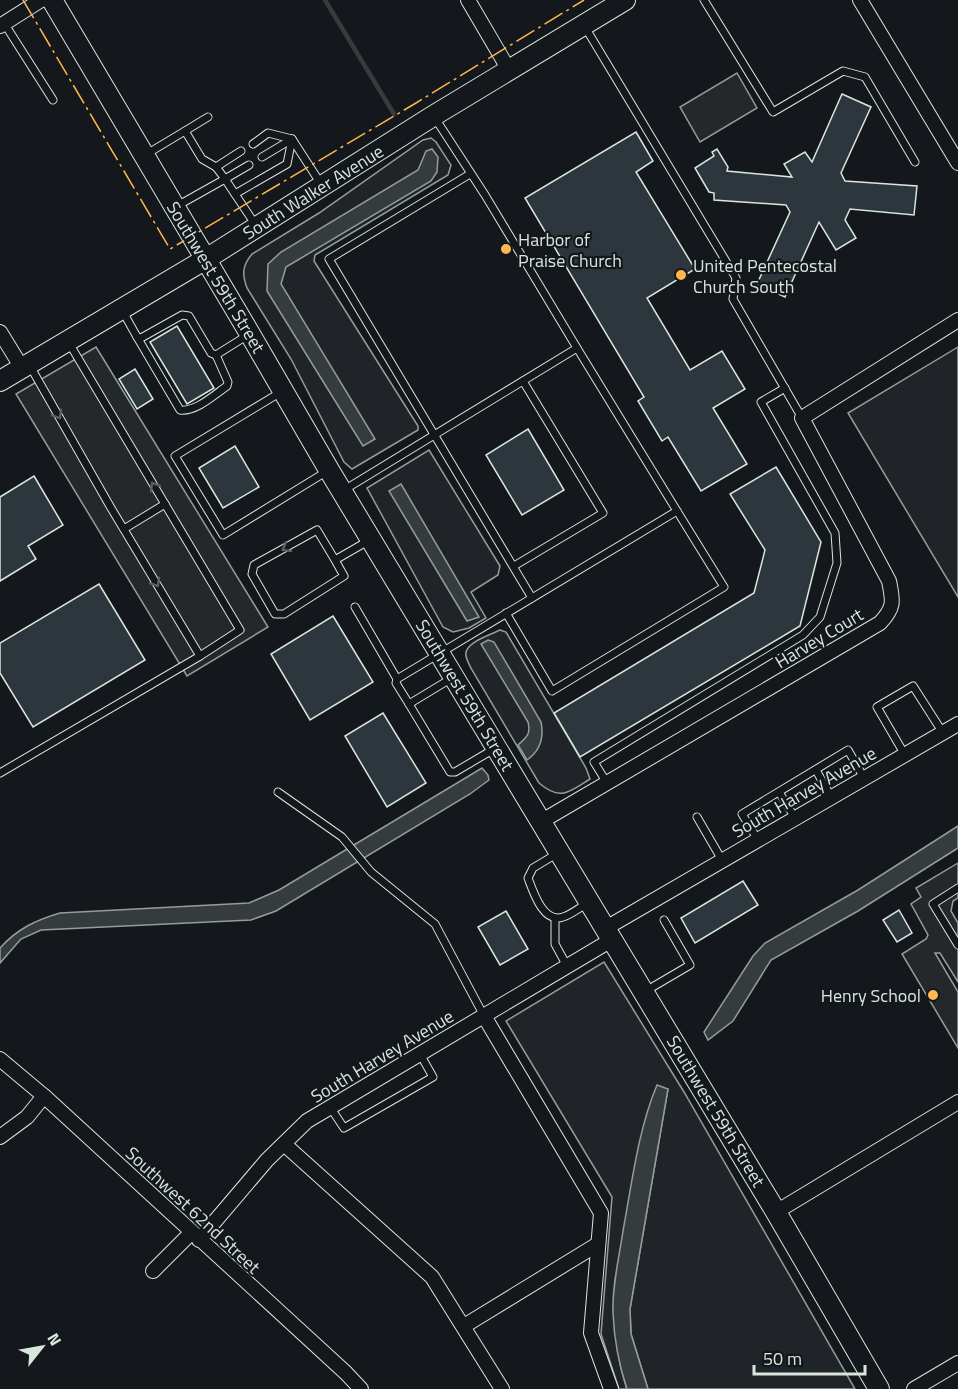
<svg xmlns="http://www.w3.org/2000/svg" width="958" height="1389" viewBox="0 0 958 1389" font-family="'Titillium Web',sans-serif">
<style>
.green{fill:#202428;stroke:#939e99;stroke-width:1.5}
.parking{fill:#24282b;stroke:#939e99;stroke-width:1.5}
.water{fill:#363b3e;stroke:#939e99;stroke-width:1.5}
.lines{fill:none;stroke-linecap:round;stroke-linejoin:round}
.stream{stroke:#363b3e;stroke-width:4.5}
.building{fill:#2c363c;stroke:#d8e6dc;stroke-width:1.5}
.service-casing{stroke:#d8e6dc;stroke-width:9}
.minor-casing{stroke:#d8e6dc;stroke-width:16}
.secondary-casing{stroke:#d8e6dc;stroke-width:22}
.service{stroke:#14181c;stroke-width:7}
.minor{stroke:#14181c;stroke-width:14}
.secondary{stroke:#14181c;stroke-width:20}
.power{stroke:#ffb74d;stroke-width:1.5;stroke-dasharray:21 4.5 3 4.5;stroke-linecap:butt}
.oneway{stroke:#59605f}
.poi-dot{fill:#ffb74d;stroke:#14181c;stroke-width:2}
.labels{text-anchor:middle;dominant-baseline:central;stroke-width:4.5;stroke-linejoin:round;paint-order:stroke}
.street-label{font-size:18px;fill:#d8e6dc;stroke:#14181c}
.poi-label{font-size:18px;fill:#d8e6dc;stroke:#14181c;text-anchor:start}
</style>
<rect width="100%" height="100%" fill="#14181c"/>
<g class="green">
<path d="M431 138 436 142 451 165 448 175 315 255 314 261 418 426V430L352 469 344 462 291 359 247 288C242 274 242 266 252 254L319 213 423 140Z"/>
<path d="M958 347V597L848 413Z"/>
<path d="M429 450 500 566 498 575 471 592 486 618 469 628 453 632 443 627 367 488Z"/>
<path d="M500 630 506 632 586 768 590 779C570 791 561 802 539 783L472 670C470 666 467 661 466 656 463 643 490 635 500 630Z"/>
<path d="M604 962 684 1092 855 1389H648L631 1334 630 1309 668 1089 615 1281C613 1317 615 1354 627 1389H619L601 1334 612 1197 506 1021Z"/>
</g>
<g class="parking">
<path d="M737 73 757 108 700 142 680 107Z"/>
<path d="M96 347 268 627 187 676 16 394Z"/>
<path d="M958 863V898L953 901 951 911 958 923V982L940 953H935L958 992V1048L902 954 926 939 928 935 911 904 921 897 916 888Z"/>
</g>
<g class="water">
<path d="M432 149 438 157 437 172 431 181 286 267 281 284 375 439 363 446 267 291 268 264 281 252 418 170 426 151Z"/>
<path d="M401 484 479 617 467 621 389 491Z"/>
<path d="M488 640 494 642 541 722C544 737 540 751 527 760L518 745C527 737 531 734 528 722L481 644Z"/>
<path d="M482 768 488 775 489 780 470 794 276 911 251 920 41 930 21 939 0 963V948C17 929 36 920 60 913L249 903 279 890Z"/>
<path d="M958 826V848L858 911 771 960 733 1021 708 1040 704 1032 753 956 765 943 858 890Z"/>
<path d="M657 1085 668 1089 630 1309 631 1334 648 1389H627C619 1365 614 1338 613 1313 612 1286 619 1258 623 1231 632 1183 638 1130 657 1085Z"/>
</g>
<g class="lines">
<path class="stream" d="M325 0 394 114"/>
</g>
<g class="building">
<path d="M842 94 871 107 841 173 845 181 917 186 914 215 850 209 845 220 856 238 836 250 819 222 785 297 757 284 790 212 786 205 714 200V193L709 192 695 168 714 156 712 152 717 149 728 167 727 171 792 177 784 164 805 152 812 162Z"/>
<path d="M636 132 653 161 636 172 695 269 647 298 690 370 722 351 745 389 713 408 747 464 701 491 668 437 662 441 638 401 644 397 525 198Z"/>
<path d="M177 326 214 388 187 404 150 342Z"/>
<path d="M135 369 153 399 137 409 119 379Z"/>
<path d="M528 429 564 490 522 515 486 455Z"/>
<path d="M235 446 259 487 223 508 199 468Z"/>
<path d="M776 467 821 542 800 626 580 757 554 713 754 593 765 550 730 494Z"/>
<path d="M34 476 63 525 28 546 36 559 0 581V497Z"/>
<path d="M99 584 145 660 33 727 0 673V643Z"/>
<path d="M333 616 373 682 310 720 271 654Z"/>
<path d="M383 713 426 783 387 807 345 736Z"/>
<path d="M743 881 758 905 695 943 681 918Z"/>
<path d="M899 910 912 933 897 942 883 920Z"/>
<path d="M506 911 528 949 500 965 478 927Z"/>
</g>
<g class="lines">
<g class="service-casing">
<g id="service">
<path d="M704 0 773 112 843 71 865 77 915 162"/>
<path d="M4 23 53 100"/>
<path d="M585 27 736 278 733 299 802 418"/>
<path d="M185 131 208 117"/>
<path d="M145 155 185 131 202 159 216 167 225 179 177 206"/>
<path d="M262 157 292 139 321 184"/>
<path d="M249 165 225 179 257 227"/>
<path d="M216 167 241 151"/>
<path d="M470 174 329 259 532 598"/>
<path d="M235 194 287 164 292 139 268 133 253 144"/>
<path d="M122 310 137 337 141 338 182 315 189 316 211 353 216 355 248 335"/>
<path d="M137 337 180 410C196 412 214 395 227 386L228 382 216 355"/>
<path d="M30 366 111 508 200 656 240 630 69 343"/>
<path d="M281 392 175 456 223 535 329 470"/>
<path d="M344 490 577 348 485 195 435 118"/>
<path d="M124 529 165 504"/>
<path d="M335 560 344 576 284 614H275L252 574 254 565 317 530 335 560 368 541"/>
<path d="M514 566 603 513 523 381"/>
<path d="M355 607 397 679"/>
<path d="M506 613 552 691 724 587 677 511"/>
<path d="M452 678 409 704 450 772H455L494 749"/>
<path d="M409 704 396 683 397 679 677 511 577 348"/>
<path d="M905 755 877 707 913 686 943 733"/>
<path d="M816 770 831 797"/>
<path d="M0 773 200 656"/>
<path d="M607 783 594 762 803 635 820 617 837 563 835 533 761 402 785 388"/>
<path d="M278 792 342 837 371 872 435 924 484 1016"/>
<path d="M779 792 795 818"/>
<path d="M697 817 722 860"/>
<path d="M758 840 742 814 848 750 864 778"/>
<path d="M558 853 533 868 528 878C533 891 543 924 563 917 571 915 580 907 588 903"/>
<path d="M958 888 933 904 958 945"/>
<path d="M555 918V944L567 966"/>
<path d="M644 992 690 965 664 920"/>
<path d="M330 1107 344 1128 433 1077 420 1054"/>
</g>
</g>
<g class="minor-casing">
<g id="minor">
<path d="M468 0 509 70"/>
<path d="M860 0 958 163"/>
<path d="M0 26 41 0"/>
<path d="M0 332 22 368"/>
<path d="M542 821 880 623C895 607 893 601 889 581L802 418 958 320"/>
<path d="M606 928 958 724"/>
<path d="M484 1016 601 1213 591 1333 611 1389"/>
<path d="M0 1059 44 1096 346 1373 361 1389"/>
<path d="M0 1137 27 1117 44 1096"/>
<path d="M284 1144 432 1277 502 1389"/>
<path d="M776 1212 958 1102"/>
<path d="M199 1240 267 1160 307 1121 613 939"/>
<path d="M153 1271 191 1233"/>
<path d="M464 1326 598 1244"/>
<path d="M914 1389 958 1363"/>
</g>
</g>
<g class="secondary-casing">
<g id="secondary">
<path d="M52 0 250 334 329 470 776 1212 879 1389"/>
<path d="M0 381 206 259 433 116 625 0"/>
</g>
</g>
<use href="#service" class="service"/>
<use href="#minor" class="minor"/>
<use href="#secondary" class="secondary"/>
<path class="power" d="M23 0 170 249 416 103 584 0"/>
</g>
<defs><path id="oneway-chevron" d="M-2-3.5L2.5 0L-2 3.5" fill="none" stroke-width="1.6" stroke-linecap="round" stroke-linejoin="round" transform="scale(1.5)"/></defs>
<g class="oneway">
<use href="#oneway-chevron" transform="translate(58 415) rotate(60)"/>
<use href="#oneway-chevron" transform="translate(154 486) rotate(-121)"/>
<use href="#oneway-chevron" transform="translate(286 548) rotate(151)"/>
<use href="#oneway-chevron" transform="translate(156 583) rotate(59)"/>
</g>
<g class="poi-dot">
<circle cx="506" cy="249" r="6"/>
<circle cx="681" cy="275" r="6"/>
<circle cx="933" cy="995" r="6"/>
</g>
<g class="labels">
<g class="street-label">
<text transform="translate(313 192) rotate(-32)">South Walker Avenue</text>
<text transform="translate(216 277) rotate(59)">Southwest 59th Street</text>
<text transform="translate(819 638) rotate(-31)">Harvey Court</text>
<text transform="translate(465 695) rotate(59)">Southwest 59th Street</text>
<text transform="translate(804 792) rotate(-30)">South Harvey Avenue</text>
<text transform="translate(382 1056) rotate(-31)">South Harvey Avenue</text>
<text transform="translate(716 1111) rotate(59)">Southwest 59th Street</text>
<text transform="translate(193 1210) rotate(43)">Southwest 62nd Street</text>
</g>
<g class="poi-label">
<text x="518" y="239">Harbor of<tspan x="518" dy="21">Praise Church</tspan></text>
<text x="693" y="265">United Pentecostal<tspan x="693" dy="21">Church South</tspan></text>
<text x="921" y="995" text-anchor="end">Henry School</text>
</g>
</g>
<g transform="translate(42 1347) rotate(59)" stroke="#14181c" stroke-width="4.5" paint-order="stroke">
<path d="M0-4.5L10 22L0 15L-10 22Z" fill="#d8e6dc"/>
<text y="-9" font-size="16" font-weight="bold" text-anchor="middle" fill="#d8e6dc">N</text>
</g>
<path d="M754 1365v9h111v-9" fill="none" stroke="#d8e6dc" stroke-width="3"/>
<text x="763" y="1365" font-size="18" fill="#d8e6dc" stroke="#14181c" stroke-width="4.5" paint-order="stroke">50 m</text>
</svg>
